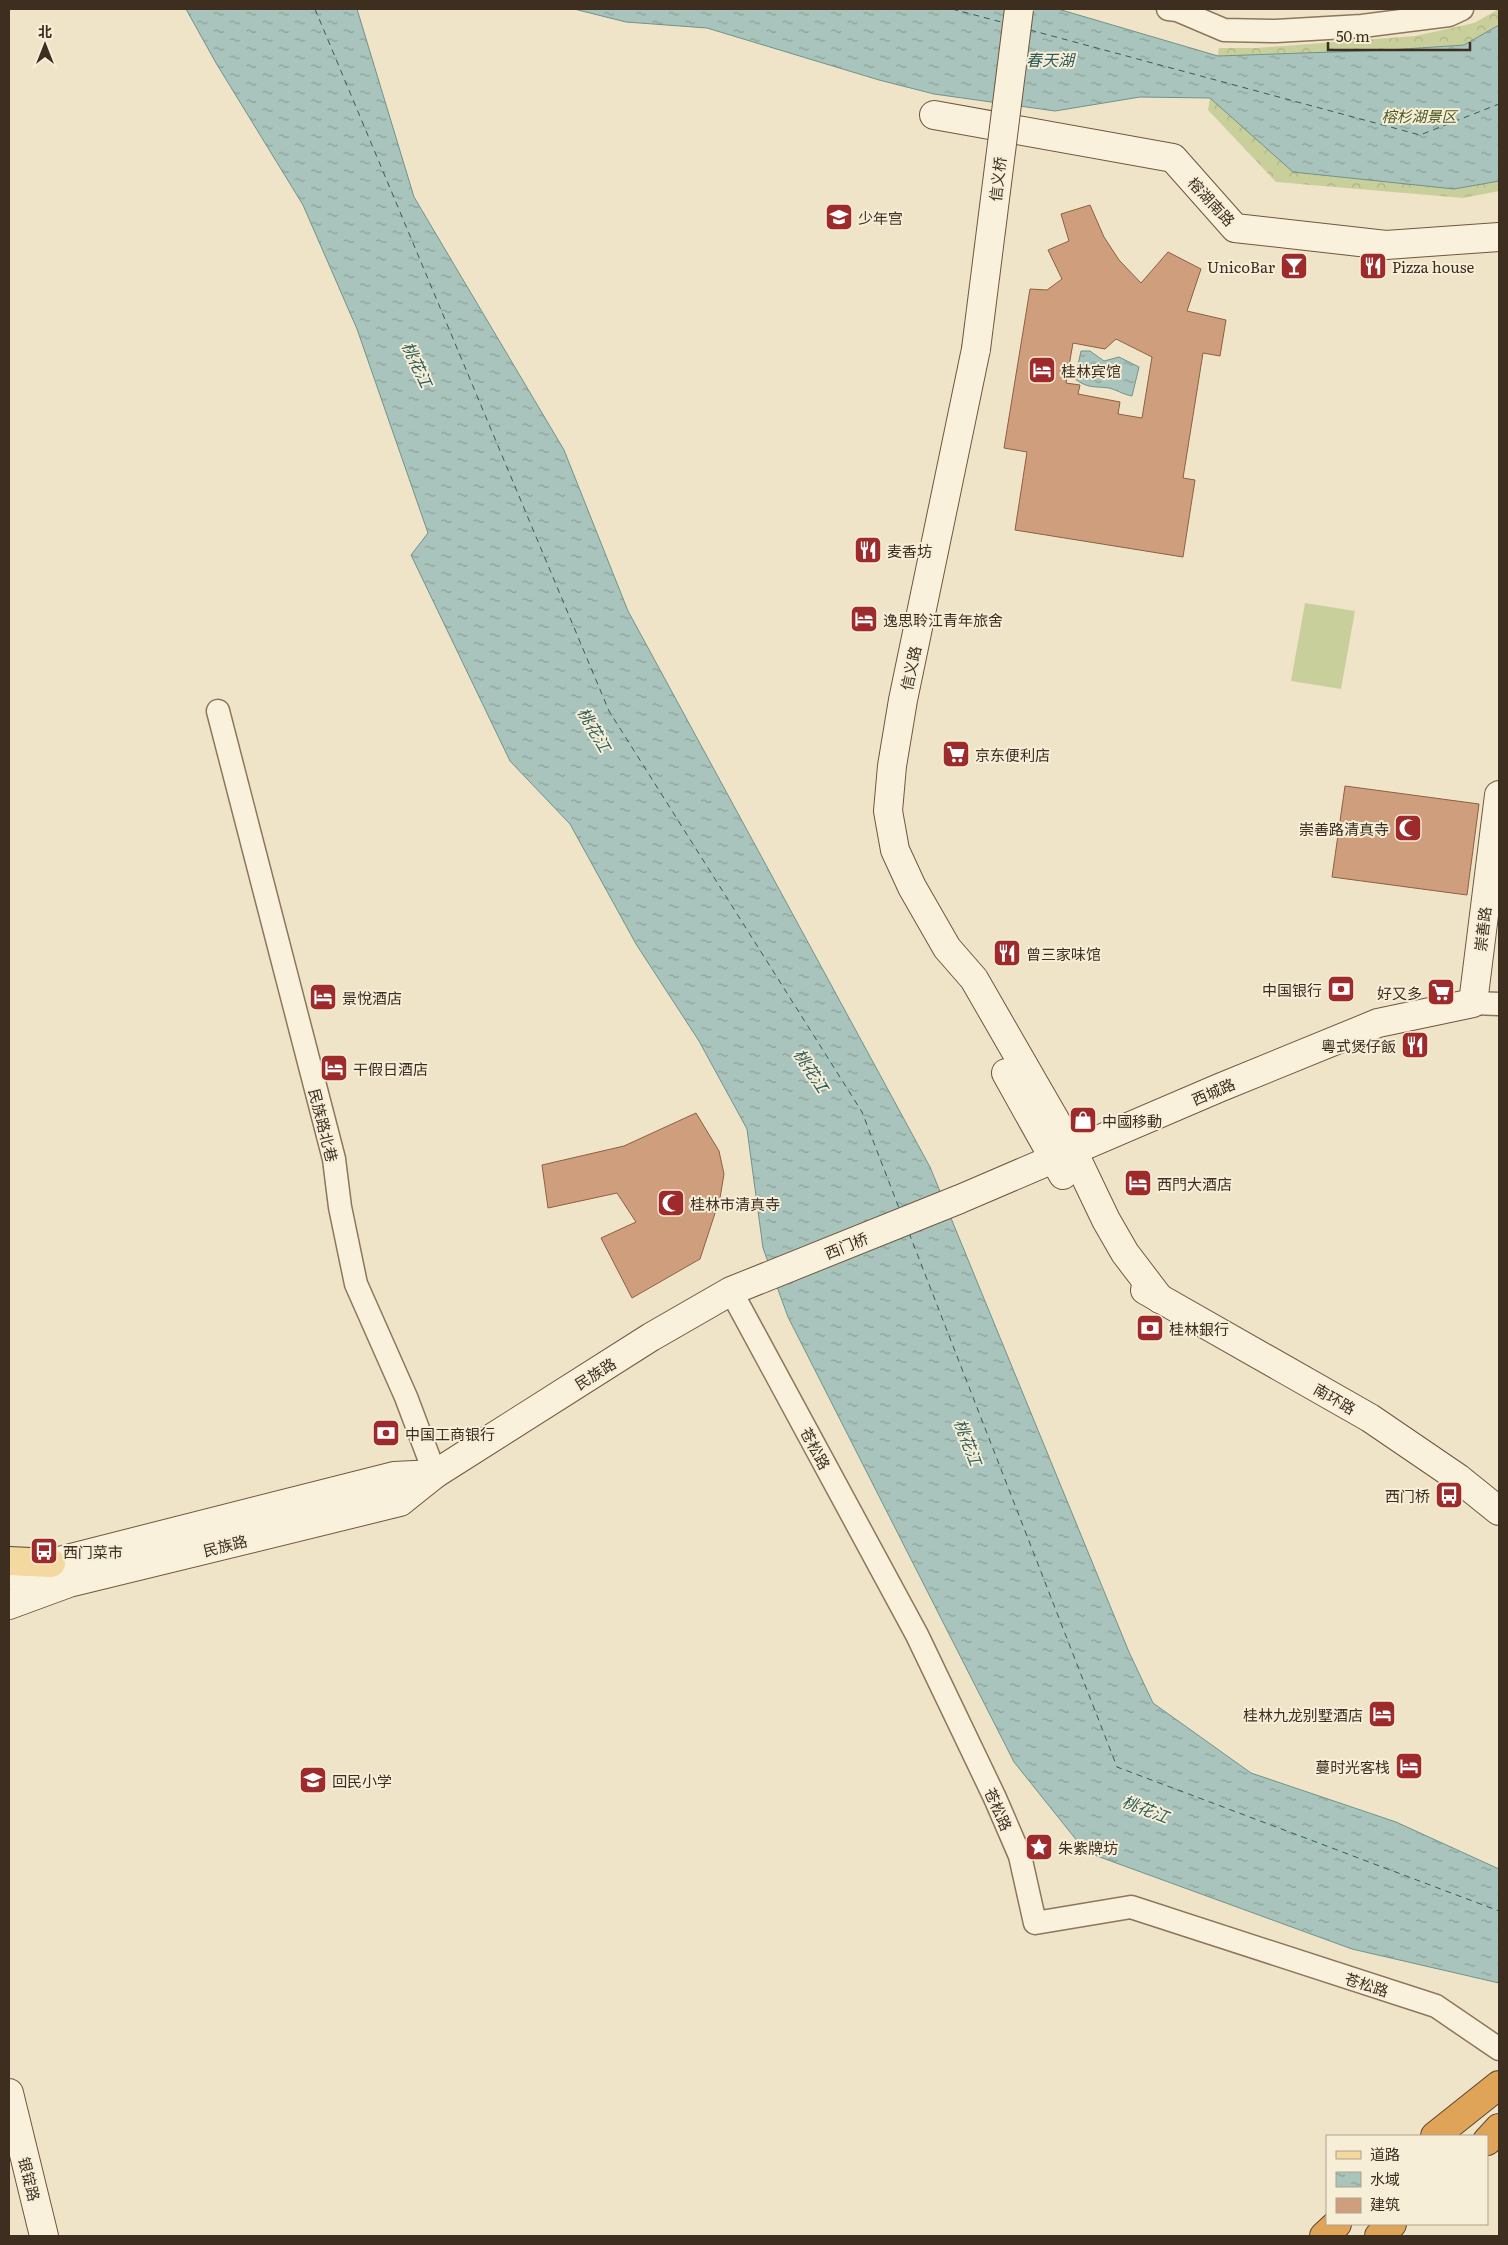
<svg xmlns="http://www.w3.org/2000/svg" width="1508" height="2245" viewBox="0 0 1508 2245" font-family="Literata,'Noto Sans SC',serif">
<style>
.forest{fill:url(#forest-crowns)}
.pitch{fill:#c9cf9b}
.water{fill:url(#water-ripples);stroke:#6f938a}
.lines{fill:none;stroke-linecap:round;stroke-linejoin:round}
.ferry{stroke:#2f5d5a;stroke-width:1;stroke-dasharray:6 5;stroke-linecap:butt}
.building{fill:#cf9f7d;stroke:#8d5f41;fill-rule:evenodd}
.street-casing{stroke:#8d765c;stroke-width:25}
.secondary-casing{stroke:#6f573f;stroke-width:30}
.primary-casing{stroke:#5b4430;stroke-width:30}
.highway-casing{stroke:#5b4430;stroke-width:30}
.street{stroke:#faf1dc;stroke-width:22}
.secondary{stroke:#faf1dc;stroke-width:28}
.primary{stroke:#f3d9a0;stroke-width:28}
.highway{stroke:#e0a458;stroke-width:28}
.secondary-bridge-casing{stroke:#6f573f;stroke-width:30;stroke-linecap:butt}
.secondary-bridge{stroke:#faf1dc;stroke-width:28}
.labels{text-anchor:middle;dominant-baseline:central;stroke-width:4;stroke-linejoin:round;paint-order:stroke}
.park-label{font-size:15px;font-style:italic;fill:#4d5a26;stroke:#f7eed8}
.street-label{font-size:15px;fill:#3d2e20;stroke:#f7eed8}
.poi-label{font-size:15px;fill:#3d2e20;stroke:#f7eed8;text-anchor:start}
.water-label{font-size:16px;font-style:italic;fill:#2f5d5a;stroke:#f7eed8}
</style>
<defs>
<pattern id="forest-crowns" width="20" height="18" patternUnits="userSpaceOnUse" patternTransform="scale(1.25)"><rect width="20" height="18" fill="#c9cf9b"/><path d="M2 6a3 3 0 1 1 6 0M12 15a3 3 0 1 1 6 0" fill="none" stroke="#aeb285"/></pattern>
<pattern id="water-ripples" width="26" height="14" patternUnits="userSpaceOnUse" patternTransform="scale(1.25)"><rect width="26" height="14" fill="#a9c4bc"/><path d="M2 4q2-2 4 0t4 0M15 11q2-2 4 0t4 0" fill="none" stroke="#8ba098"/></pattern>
</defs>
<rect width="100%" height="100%" fill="#f0e4c8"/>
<path class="forest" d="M1499 9V191L1463 198 1276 182 1208 110 1219 48H1256L1415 36 1474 23Z"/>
<path class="pitch" d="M1305 603 1355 611 1341 689 1291 681Z"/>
<g class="water">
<path d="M186 9H357L414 197 564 450 628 611 930 1167 1129 1652 1153 1703 1251 1773 1396 1822 1499 1869V1983L1352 1949 1086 1852 1014 1762 788 1317 763 1248 747 1129 699 1041 636 944 570 824 510 761 411 555 428 533 357 329 303 205 216 63Z"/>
<path d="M574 9H1058L1218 56 1389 50 1464 45 1499 25V181L1454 189 1293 172 1210 98 1140 97 1055 111 934 94 879 80 707 28 626 22Z"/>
<path d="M1081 351H1090L1104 361 1119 357 1139 367 1132 396C1122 394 1117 390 1109 388 1094 386 1089 389 1075 379Z"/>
</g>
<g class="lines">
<g class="ferry">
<path d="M315 9 609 711 862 1112 899 1208"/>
<path d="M952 9 1005 23"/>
<path d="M1030 30 1420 135 1499 104"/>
<path d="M909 1233 1117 1767 1499 1911"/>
</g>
</g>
<g class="building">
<path d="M1090 205 1104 237 1119 260 1141 283 1168 252 1201 269 1187 311 1226 320 1220 356 1203 353 1183 478 1195 480 1183 557 1015 530 1027 452 1004 448 1030 289 1047 290 1062 279 1048 250 1069 241 1061 214ZM1116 339 1152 357 1142 418 1118 414 1120 402 1078 394 1080 385 1066 383 1073 343 1105 349Z"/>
<path d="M1345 786 1479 804 1467 895 1332 877Z"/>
<path d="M696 1113 719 1151 724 1174 720 1198 700 1259 632 1298 601 1238 636 1222 617 1193 548 1208 542 1165 624 1146Z"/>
</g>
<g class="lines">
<g class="street-casing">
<g id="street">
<path d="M1168 9 1177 10 1224 30 1276 31 1362 26 1449 15 1462 9"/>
<path d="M218 711 334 1159 340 1207 356 1284 406 1397 435 1474"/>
<path d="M1473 1003 1499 1004"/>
<path d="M731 1291 917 1635 995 1798 1020 1856 1035 1923 1131 1907 1436 2006 1499 2049"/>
</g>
</g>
<g class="secondary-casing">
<g id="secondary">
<path d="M934 115 1173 158 1235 228 1386 245 1499 237"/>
<path d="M976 349 903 700 892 766 888 811 895 850 912 887 947 948 974 979 1073 1151 1106 1220 1125 1253 1160 1299"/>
<path d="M1006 1073 1063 1175"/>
<path d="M1145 1290 1370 1418 1458 1478 1499 1511"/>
<path d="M9 1576 51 1563 394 1476 435 1474 651 1337 731 1291 960 1199 1219 1088 1378 1023 1473 1003 1499 795"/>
<path d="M9 1605 69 1583 400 1502 435 1474"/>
<path d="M9 2093 44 2236"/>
</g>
</g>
<g class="primary-casing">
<path id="primary" d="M9 1561 51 1563"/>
</g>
<g class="highway-casing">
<g id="highway">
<path d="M1435 2136 1499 2085"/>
<path d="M1487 2141 1499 2128"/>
<path d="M1324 2236 1337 2224"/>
<path d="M1379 2236 1392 2224"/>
</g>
</g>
<use href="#street" class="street"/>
<use href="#secondary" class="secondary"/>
<use href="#primary" class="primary"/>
<use href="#highway" class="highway"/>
<g class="secondary-bridge-casing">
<path id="secondary-bridge" d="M976 349 1019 9"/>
</g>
<use href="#secondary-bridge" class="secondary-bridge"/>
</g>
<defs>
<g id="school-square" transform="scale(1.4375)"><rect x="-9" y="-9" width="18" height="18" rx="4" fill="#9e2a2b" stroke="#f7eed8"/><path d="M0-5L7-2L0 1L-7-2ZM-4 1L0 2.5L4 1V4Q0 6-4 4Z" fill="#fff"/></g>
<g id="bar-square" transform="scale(1.4375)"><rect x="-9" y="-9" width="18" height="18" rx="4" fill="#9e2a2b" stroke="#f7eed8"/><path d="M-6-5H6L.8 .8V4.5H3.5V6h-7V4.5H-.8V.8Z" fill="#fff"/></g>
<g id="restaurant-square" transform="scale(1.4375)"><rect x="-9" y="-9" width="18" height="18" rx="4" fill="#9e2a2b" stroke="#f7eed8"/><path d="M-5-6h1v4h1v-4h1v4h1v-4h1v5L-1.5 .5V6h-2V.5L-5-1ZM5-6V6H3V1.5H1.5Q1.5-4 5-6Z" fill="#fff"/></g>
<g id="hotel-square" transform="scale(1.4375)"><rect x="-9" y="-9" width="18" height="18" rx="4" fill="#9e2a2b" stroke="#f7eed8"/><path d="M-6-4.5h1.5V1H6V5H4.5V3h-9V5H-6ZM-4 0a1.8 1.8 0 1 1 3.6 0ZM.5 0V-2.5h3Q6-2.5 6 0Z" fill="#fff"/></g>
<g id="supermarket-square" transform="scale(1.4375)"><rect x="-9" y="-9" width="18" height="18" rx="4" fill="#9e2a2b" stroke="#f7eed8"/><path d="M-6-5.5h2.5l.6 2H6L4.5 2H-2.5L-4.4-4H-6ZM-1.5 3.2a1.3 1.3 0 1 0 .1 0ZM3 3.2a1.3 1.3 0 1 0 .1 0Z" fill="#fff"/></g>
<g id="mosque-square" transform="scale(1.4375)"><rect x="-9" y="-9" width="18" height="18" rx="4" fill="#9e2a2b" stroke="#f7eed8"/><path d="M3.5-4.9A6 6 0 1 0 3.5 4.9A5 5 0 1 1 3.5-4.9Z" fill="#fff"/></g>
<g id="bank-square" transform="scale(1.4375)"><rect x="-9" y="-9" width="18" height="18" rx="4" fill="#9e2a2b" stroke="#f7eed8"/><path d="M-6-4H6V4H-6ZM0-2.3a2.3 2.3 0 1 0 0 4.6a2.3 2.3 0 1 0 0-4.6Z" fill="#fff"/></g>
<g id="shop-square" transform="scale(1.4375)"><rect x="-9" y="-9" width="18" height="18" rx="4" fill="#9e2a2b" stroke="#f7eed8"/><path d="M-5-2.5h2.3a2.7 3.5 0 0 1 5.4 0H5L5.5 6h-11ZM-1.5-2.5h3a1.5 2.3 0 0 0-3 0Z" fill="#fff"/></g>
<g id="bus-square" transform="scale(1.4375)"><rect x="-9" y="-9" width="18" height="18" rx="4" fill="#9e2a2b" stroke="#f7eed8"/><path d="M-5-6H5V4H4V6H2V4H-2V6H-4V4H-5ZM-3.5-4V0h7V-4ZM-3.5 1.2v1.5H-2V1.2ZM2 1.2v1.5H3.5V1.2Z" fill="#fff"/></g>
<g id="sight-square" transform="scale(1.4375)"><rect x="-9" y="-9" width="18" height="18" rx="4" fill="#9e2a2b" stroke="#f7eed8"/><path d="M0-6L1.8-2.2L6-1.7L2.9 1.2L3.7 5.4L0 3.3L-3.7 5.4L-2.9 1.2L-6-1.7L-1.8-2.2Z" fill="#fff"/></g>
</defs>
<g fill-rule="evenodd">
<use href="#school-square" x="839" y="217"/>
<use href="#bar-square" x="1294" y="266"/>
<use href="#restaurant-square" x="1373" y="266"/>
<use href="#hotel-square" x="1042" y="370"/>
<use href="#restaurant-square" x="868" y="550"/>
<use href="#hotel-square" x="864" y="619"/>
<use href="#supermarket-square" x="956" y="754"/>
<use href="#mosque-square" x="1408" y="828"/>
<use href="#restaurant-square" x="1007" y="953"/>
<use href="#bank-square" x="1341" y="989"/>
<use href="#supermarket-square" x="1441" y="992"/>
<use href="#hotel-square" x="323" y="997"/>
<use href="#restaurant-square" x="1415" y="1045"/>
<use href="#hotel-square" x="334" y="1068"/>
<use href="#shop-square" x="1083" y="1120"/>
<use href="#hotel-square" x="1138" y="1183"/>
<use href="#mosque-square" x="671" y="1203"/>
<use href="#bank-square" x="1150" y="1328"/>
<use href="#bank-square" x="386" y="1433"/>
<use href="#bus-square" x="1449" y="1495"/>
<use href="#bus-square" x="44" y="1551"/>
<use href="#hotel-square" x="1382" y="1714"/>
<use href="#hotel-square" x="1409" y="1766"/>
<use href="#school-square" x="313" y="1780"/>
<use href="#sight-square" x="1039" y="1847"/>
</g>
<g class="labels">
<g class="park-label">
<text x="1419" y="115">榕杉湖景区</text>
</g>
<g class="street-label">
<text transform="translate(997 179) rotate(-83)">信义桥</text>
<text transform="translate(1212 201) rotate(47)">榕湖南路</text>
<text transform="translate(910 668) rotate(-78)">信义路</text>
<text transform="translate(1482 929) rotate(-83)">崇善路</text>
<text transform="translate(1213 1091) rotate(-23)">西城路</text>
<text transform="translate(324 1125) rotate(76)">民族路北巷</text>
<text transform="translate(846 1245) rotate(-22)">西门桥</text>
<text transform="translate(595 1373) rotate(-32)">民族路</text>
<text transform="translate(1335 1398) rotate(30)">南环路</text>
<text transform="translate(816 1448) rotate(62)">苍松路</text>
<text transform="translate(225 1545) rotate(-14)">民族路</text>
<text transform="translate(999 1809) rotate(66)">苍松路</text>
<text transform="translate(1367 1984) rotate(18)">苍松路</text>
<text transform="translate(30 2179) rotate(76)">银锭路</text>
</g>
<g class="poi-label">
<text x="858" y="217">少年宫</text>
<text x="1275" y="266" text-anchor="end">UnicoBar</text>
<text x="1392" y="266">Pizza house</text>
<text x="1061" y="370">桂林宾馆</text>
<text x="887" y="550">麦香坊</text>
<text x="883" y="619">逸思聆江青年旅舍</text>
<text x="975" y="754">京东便利店</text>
<text x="1389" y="828" text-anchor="end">崇善路清真寺</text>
<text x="1026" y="953">曾三家味馆</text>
<text x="1322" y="989" text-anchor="end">中国银行</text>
<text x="1422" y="992" text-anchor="end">好又多</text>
<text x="342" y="997">景悅酒店</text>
<text x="1396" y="1045" text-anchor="end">粵式煲仔飯</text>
<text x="353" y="1068">干假日酒店</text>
<text x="1102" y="1120">中國移動</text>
<text x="1157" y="1183">西門大酒店</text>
<text x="690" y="1203">桂林市清真寺</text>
<text x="1169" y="1328">桂林銀行</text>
<text x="405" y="1433">中国工商银行</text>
<text x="1430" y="1495" text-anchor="end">西门桥</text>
<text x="63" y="1551">西门菜市</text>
<text x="1363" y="1714" text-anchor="end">桂林九龙别墅酒店</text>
<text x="1390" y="1766" text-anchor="end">蔓时光客栈</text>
<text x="332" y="1780">回民小学</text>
<text x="1058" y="1847">朱紫牌坊</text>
</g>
<g class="water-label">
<text x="1050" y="59">春天湖</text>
<text transform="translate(418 364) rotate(65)">桃花江</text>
<text transform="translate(595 729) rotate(60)">桃花江</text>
<text transform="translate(812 1070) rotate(57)">桃花江</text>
<text transform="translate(969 1442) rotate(69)">桃花江</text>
<text transform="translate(1146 1808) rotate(21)">桃花江</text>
</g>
</g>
<rect width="1508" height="2245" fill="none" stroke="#3d2e20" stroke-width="20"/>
<rect x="1326" y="2135" width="162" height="90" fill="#f7eed8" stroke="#ada18e"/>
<rect x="1336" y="2151" width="25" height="8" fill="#f3d9a0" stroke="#ada18e"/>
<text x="1370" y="2160" font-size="15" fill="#3d2e20">道路</text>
<rect x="1336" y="2172" width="25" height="15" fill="url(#water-ripples)" stroke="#ada18e"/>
<text x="1370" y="2185" font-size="15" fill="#3d2e20">水域</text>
<rect x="1336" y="2198" width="25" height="15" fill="#cf9f7d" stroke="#ada18e"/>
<text x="1370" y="2210" font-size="15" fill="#3d2e20">建筑</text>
<g transform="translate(45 45)" stroke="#f7eed8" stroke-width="4" paint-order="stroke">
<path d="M0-4L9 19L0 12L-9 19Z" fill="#3d2e20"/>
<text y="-8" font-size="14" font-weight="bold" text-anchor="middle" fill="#3d2e20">北</text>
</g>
<path d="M1328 42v8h142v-8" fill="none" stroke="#3d2e20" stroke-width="2.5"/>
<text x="1336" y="42" font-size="15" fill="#3d2e20" stroke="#f7eed8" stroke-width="4" paint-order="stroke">50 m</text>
</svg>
